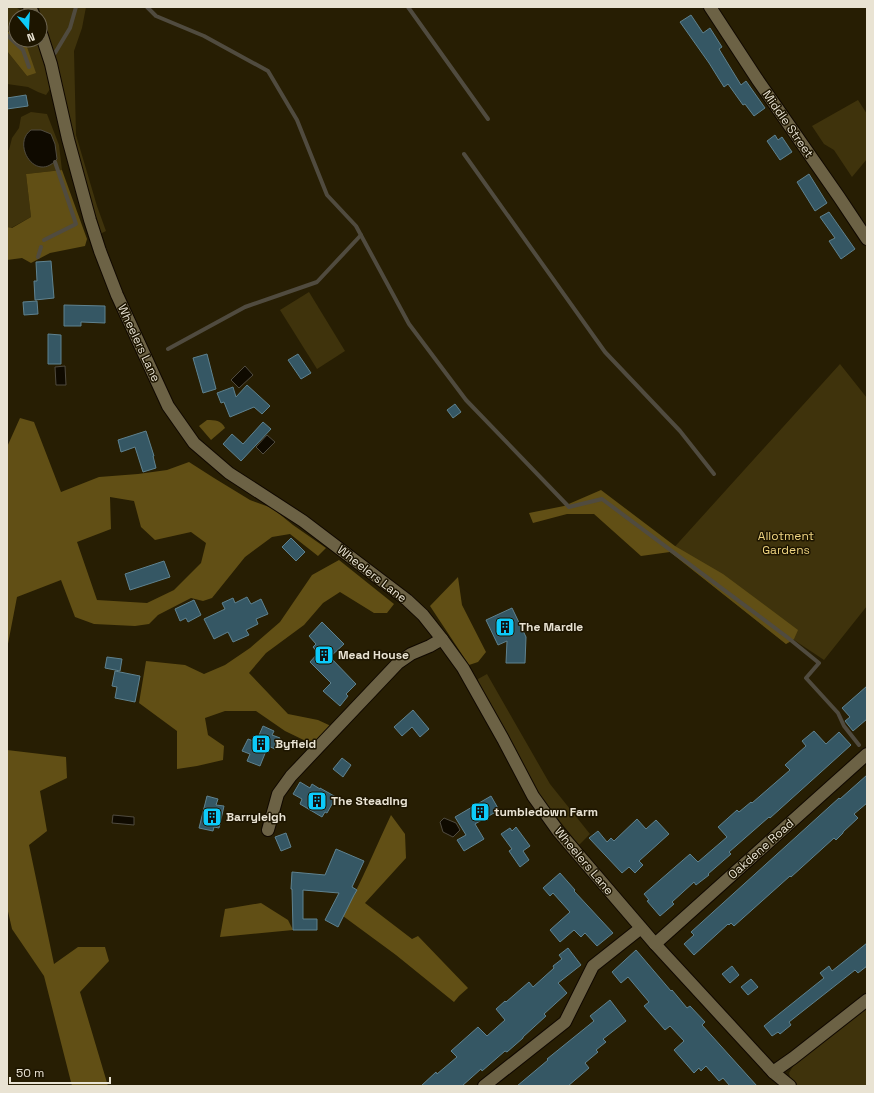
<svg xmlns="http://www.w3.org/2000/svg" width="874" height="1093" viewBox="0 0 874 1093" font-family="'Space Grotesk',sans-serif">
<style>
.green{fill:#3f330c}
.forest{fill:#614f15;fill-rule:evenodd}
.water{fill:#0f0a00;stroke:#504b3f}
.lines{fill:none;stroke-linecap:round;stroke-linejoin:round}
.stream{stroke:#504b3f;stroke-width:4}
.building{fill:#355764;stroke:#5f828f}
.minor-casing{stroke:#100800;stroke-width:14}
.minor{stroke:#6c6245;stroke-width:12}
.labels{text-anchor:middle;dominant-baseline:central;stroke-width:3;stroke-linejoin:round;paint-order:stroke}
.street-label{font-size:12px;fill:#e9e3d3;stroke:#1d1500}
.park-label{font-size:12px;fill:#efd480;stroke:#1d1500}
.poi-label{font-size:12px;font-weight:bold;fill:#e9e3d3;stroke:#1d1500;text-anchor:start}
</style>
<rect width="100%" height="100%" fill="#271e03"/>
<g class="green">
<path d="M7 7C18 7 18 7 24 16H16V37L13 34 7 31Z"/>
<path d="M39 7H86L82 28 74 51 76 135 97 206 106 231 100 234 87 193 49 37 40 14Z"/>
<path d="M19 40H36L42 53 50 89 46 95 38 92 28 87 7 84V51L27 76V47Z"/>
<path d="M858 100 867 114V159L852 177 834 150 824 144 812 126Z"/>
<path d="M31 112 47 114 59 145 62 170 26 174 31 217 11 228 7 227V150H9L12 138 19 128 21 117Z"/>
<path d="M309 292 345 351 317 369 280 310Z"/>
<path d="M840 364 867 398V606L824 660 794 640 786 644 670 552Z"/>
<path d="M487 674 550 784 590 834 579 845 538 794 479 686 478 679Z"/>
<path d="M867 1007V1086H798L791 1081 789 1073 795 1063Z"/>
</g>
<g class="forest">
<path d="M7 31 13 34 16 37V40H19L27 47 36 73 27 76 7 51Z"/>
<path d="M62 170 87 239 85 246 50 253 31 263 22 258 7 260V227L12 228 31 217 26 174Z"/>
<path d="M20 418 34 422 61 492 99 477 138 474 167 470 189 462 214 478 250 500 272 508 293 525 326 548 318 556 290 534 272 537 245 557 212 598 203 601 191 598 158 615 149 624 135 626 94 624 75 617 61 580 17 597 7 649V447ZM110 497 134 501 141 527 155 540 191 532 206 543 201 563 174 590 147 603 97 600 77 542 111 529Z"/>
<path d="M207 420C215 420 221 420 225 428L211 440 199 426Z"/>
<path d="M601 490 675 546 723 574 798 630 794 639 786 644 670 552 641 556 594 514H567L533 523 529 513 564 506Z"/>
<path d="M339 560 394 604 387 613H374L340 592 323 603 304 625 266 653 249 673 288 714 318 720 331 726 314 745 285 731 256 711H225L205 718 208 735 224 746 223 760 197 766 177 769V731L139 703 146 661 185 665 204 674 225 665 250 648 280 622 312 575Z"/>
<path d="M458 577 462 605 486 652 478 662 469 665 430 606Z"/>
<path d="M7 750 66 757 67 778 40 791 47 831 29 845 54 964 78 947H105L109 961 80 992 108 1086H72L44 976 12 929 7 907Z"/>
<path d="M391 815 405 834 406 858 365 903 412 939 418 936 468 988 459 996 454 1002 396 955 343 916C361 883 375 849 391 815Z"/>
<path d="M261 903 288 920 293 930 220 937 225 909Z"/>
</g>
<g class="water">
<path d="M31 130H41L51 134 55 144 57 159C36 184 11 144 31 130Z"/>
<path d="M65 366 66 385H56L55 367Z"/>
<path d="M245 366 253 375 239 388 231 380Z"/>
<path d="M267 435 275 442 263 454 256 447Z"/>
<path d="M113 815 134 817V825L112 823Z"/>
<path d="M444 818 456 823 460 830 453 837 443 832 440 822Z"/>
</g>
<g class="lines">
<g class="stream">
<path d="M147 7 156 16 204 36 268 71 297 120 327 195 356 226 409 324 466 400 569 507 602 499 787 637 819 663 806 678 838 713 844 726 859 745"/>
<path d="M408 7 488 119"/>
<path d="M7 35 23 50 29 67"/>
<path d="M55 53 70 28 76 7"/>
<path d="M464 154 605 352 680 431 714 474"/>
<path d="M44 240 76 224 55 162"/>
<path d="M38 257 41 247"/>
<path d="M168 349 245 307 317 282 361 235"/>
</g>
</g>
<g class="building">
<path d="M691 15 703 33 710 28 722 47 719 49 722 54 741 85 746 81 765 108 754 116 745 104 743 105 728 84 724 87 709 63 680 22Z"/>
<path d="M26 95 28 106 7 109V98Z"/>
<path d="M775 135 778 140 782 137 792 152 780 160 767 141Z"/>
<path d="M809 174 827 203 815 211 797 182Z"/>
<path d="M829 212 855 249 841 259 829 241 835 238 820 217Z"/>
<path d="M51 261 54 298 35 300 34 281H37L36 262Z"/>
<path d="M37 301 38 314 24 315 23 302Z"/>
<path d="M64 305 105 306V323L81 322V326H64Z"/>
<path d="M48 334 61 335V364H48Z"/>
<path d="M207 354 216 389 203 393 193 358Z"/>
<path d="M298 354 311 373 301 379 288 360Z"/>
<path d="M247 385 270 406 262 414 254 407 230 417 224 402 221 403 217 393 233 387 236 397Z"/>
<path d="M455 404 461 412 453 418 447 410Z"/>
<path d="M263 422 271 429 241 461 223 444 232 434 243 444Z"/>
<path d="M146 431 154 456H153L156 468 143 472 135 447 121 452 118 440Z"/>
<path d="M291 538 305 552 296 561 282 547Z"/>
<path d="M164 561 170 577 130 590 125 574Z"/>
<path d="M247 597 251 604 261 599 268 614 256 619 258 624 246 630 249 635 233 642 228 632 214 639 204 619 225 609 222 603 233 598 235 603Z"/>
<path d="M194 600 201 615 188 622 186 618 180 621 175 609Z"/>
<path d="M512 608 526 637 525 663H506L507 641 498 645 486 620Z"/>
<path d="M322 622 344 644 330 657 356 684 346 694 348 696 340 706 323 691 331 683 310 662 318 653 313 647 316 644 309 636Z"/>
<path d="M107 657 122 659 120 671 105 668Z"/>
<path d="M115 671 140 676 135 702 115 698 117 687 112 686Z"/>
<path d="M867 686V719L853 731 845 721 850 717 842 708Z"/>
<path d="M413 710 429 729 420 737 412 727 402 736 394 727Z"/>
<path d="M263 726 274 731 272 735 280 738 275 749 268 746 260 766 247 761 250 754 242 751 248 739 256 742Z"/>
<path d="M814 731 826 744 839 732 851 745 770 818 769 817 729 852 731 854 708 874 709 875 696 885 694 882 672 902 674 904 660 916 647 901 649 900 644 894 690 854 698 862 727 837 718 827 737 810 739 812 751 802 752 803 790 770 785 765 806 746 802 741Z"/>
<path d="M342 758 351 765 343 777 333 769Z"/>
<path d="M867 775V803L854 814 858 818 843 832V833L836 840 834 838 791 877 790 876 734 926 731 923 729 925 728 924 694 955 684 944 694 935 691 932 839 798 840 799Z"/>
<path d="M300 782 310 788 312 784 320 789V788L336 797 327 813 325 812 322 817 300 804 302 799 293 794Z"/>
<path d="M207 796 218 799 216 805 224 806 219 828 214 827 213 831 199 828Z"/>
<path d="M491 796 499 810 475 824 484 839 464 851 457 840 466 835 455 817Z"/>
<path d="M637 819 646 829 656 820 669 834 639 861 643 865 635 873 629 867 622 873 589 838 598 831 607 842 611 838 614 841Z"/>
<path d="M516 827 530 846 523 851 529 860 520 867 509 851 512 849 501 834 510 828 512 831Z"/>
<path d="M286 833 291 847 281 851 275 837Z"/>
<path d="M336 849 364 861 352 887 357 890 354 895 338 927 325 920 339 893 303 890V919H317V930H293L292 889H291L292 872 325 875Z"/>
<path d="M560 873 575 890 574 891 613 933 597 946 585 933 581 937 574 930 560 942 550 930 570 912 553 893 550 896 543 888Z"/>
<path d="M867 943V966L858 973 855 970 789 1022 791 1025 780 1034 778 1032 772 1036 764 1026 824 978 820 973 829 966 832 971Z"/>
<path d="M568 948 581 965 558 983 567 993 544 1014 546 1016 523 1037V1038L507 1052 505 1051 482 1071 481 1069 462 1086H421L436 1072 437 1074 457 1057 451 1051 478 1027 487 1036 505 1020 496 1009 505 1001 506 1002 529 982 533 987 554 968 553 966 562 959 559 955Z"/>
<path d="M636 950 671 991 672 990 687 1008 690 1006 705 1022 702 1025 757 1086H730L723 1078 719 1081 706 1066 701 1071 699 1068 694 1073 674 1050 684 1041 670 1026 665 1030 644 1006 649 1002 628 977 621 983 612 972Z"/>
<path d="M732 966 739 975 730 983 722 974Z"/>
<path d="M751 979 758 987 748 995 741 987Z"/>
<path d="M610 1000 626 1021 603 1039 606 1042 596 1050 598 1052 585 1063 589 1068 568 1086H517L548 1060 547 1059 594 1021 590 1016Z"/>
</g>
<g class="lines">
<g class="minor-casing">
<g id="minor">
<path d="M29 7 31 9 34 16"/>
<path d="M710 7 757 79 839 197 867 239"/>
<path d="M40 30 51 64 68 139 90 220 100 251 117 295 168 406 194 443 229 473 303 521 407 600 423 615 442 639 463 668 503 739 533 796 558 831 655 944 773 1072 790 1086"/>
<path d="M268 830 278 794 291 776 398 663 411 654 430 646 442 639"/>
<path d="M655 944 867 754"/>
<path d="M773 1072 793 1058 867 1000"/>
<path d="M484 1086 565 1022 593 966 641 928"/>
</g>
</g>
<use href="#minor" class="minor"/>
</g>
<defs>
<g id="building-square" transform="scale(1)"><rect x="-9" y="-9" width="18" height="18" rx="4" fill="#0dcafa" stroke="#1d1500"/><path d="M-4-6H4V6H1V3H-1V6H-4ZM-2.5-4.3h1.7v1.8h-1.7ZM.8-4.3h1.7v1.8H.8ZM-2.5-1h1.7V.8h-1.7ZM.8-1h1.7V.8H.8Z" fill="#111"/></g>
</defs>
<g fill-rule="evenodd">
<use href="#building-square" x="505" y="627"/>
<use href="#building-square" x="324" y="655"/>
<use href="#building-square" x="261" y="744"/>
<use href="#building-square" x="317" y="801"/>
<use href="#building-square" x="480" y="812"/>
<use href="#building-square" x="212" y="817"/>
</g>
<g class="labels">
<g class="street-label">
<text transform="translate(788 124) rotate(55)">Middle Street</text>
<text transform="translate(139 343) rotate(65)">Wheelers Lane</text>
<text transform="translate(372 574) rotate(38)">Wheelers Lane</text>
<text transform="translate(761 849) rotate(-42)">Oakdene Road</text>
<text transform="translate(584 861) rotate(50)">Wheelers Lane</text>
</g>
<g class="park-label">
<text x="786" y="536">Allotment<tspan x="786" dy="14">Gardens</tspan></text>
</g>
<g class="poi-label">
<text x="519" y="627">The Mardle</text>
<text x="338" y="655">Mead House</text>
<text x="275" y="744">Byfield</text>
<text x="331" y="801">The Steading</text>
<text x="494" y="812">tumbledown Farm</text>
<text x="226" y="817">Barryleigh</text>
</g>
</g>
<rect width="874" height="1093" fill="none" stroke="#e9e3d3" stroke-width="16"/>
<g transform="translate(28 28) rotate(162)"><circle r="19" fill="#1d1500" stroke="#6f6754"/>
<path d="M0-3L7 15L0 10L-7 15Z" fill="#0dcafa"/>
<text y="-6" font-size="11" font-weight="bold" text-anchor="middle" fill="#e9e3d3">N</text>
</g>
<path d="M10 1077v6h100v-6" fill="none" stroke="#e9e3d3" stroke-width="2"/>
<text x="16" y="1077" font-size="12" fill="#e9e3d3" stroke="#1d1500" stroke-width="3" paint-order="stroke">50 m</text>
</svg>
